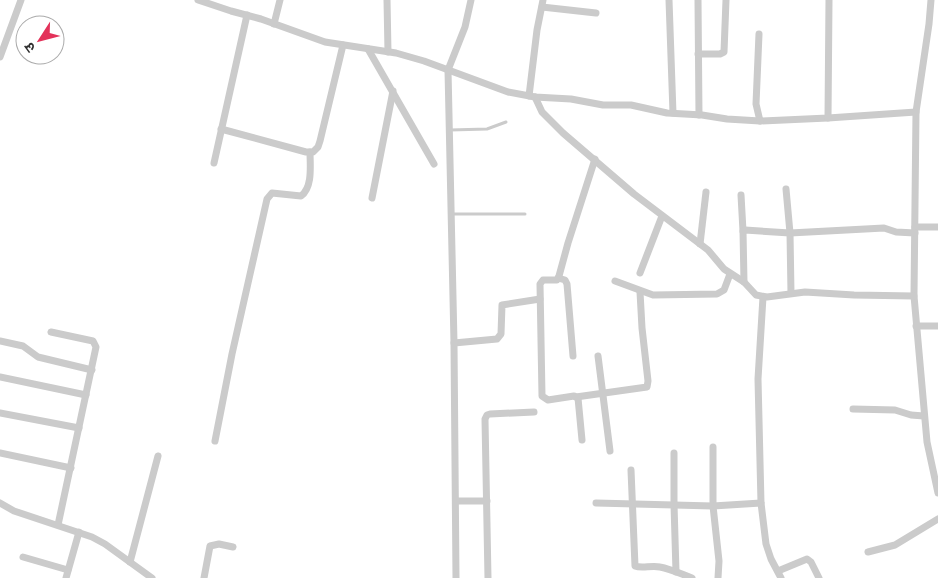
<svg xmlns="http://www.w3.org/2000/svg" width="938" height="578" viewBox="0 0 938 578" font-family="'Exo 2','Noto Sans Devanagari',sans-serif">
<style>
.lines{fill:none;stroke-linecap:round;stroke-linejoin:round}
.lane{stroke:#cbcbcb;stroke-width:3}
.street{stroke:#cbcbcb;stroke-width:7}
</style>
<rect width="100%" height="100%" fill="#fff"/>
<g class="lines">
<g class="lane">
<path d="M450 130 487 129 506 122"/>
<path d="M452 214H525"/>
</g>
<g class="street">
<path d="M198 0 231 11 261 19 325 42 396 53 424 61 508 92 535 97 571 99 603 105H631L667 113 702 115 727 119 760 121 828 118 916 112"/>
<path d="M387 0 388 52"/>
<path d="M669 0 673 113"/>
<path d="M698 0 699 115"/>
<path d="M931 0 929 24 916 112 914 296 927 442 938 493"/>
<path d="M542 7 596 13"/>
<path d="M274 24 280 0"/>
<path d="M759 34 756 104 760 121"/>
<path d="M368 49 434 164"/>
<path d="M698 54H720L724 52 726 0"/>
<path d="M0 57 21 0"/>
<path d="M529 96 537 30 543 0"/>
<path d="M535 97 542 112 563 133 634 194 708 250 724 269 744 282 756 295 767 297 805 292 854 295 914 296"/>
<path d="M828 118 829 0"/>
<path d="M221 129 306 152H313L318 147 320 141 343 45"/>
<path d="M214 163 247 15"/>
<path d="M786 189 790 233 791 293"/>
<path d="M741 195 743 231"/>
<path d="M372 198 393 91"/>
<path d="M915 227H938"/>
<path d="M700 244 706 192"/>
<path d="M640 273 662 216"/>
<path d="M558 278 565 280 567 284 573 356"/>
<path d="M615 281 653 295 717 294 724 290 730 274"/>
<path d="M744 282 743 231 745 230 790 233 884 228 896 232 915 233"/>
<path d="M763 297 758 379 761 503 766 544 771 559 781 578"/>
<path d="M916 326H938"/>
<path d="M51 332 93 341 96 347 58 525"/>
<path d="M0 341 23 346 38 357 92 370"/>
<path d="M454 343 497 339 501 334 502 305 540 299"/>
<path d="M598 356 610 451"/>
<path d="M0 377 86 395"/>
<path d="M576 397 647 387 648 381 642 328 640 292"/>
<path d="M853 409 895 410 911 415 924 416"/>
<path d="M0 413 79 428"/>
<path d="M582 440 578 398 574 396 548 400 542 396 540 284 543 280H557L559 276 568 243 595 159"/>
<path d="M215 441 232 354 267 199 272 193 301 196C313 187 310 165 310 152"/>
<path d="M713 447V506L719 561 718 578"/>
<path d="M0 453 71 468"/>
<path d="M674 453V504L676 572"/>
<path d="M631 470 635 566C642 569 651 565 660 567 671 569 681 574 692 578"/>
<path d="M456 501H487"/>
<path d="M0 503 14 511 92 537 105 544 152 578"/>
<path d="M596 503 713 506 761 503"/>
<path d="M868 552 895 545 938 519"/>
<path d="M23 557 68 570"/>
<path d="M130 562 158 456"/>
<path d="M778 571 807 559 811 562 819 578"/>
<path d="M66 578 79 532"/>
<path d="M204 578 210 546 219 544 233 547"/>
<path d="M456 578 454 343 448 70 465 27 471 0"/>
<path d="M488 578 485 419 487 415 490 414 534 412"/>
</g>
</g>
<g transform="translate(40 40) rotate(234)"><circle r="24" fill="#ffffff" stroke="#ababab"/>
<path d="M0-4L9 19L0 12L-9 19Z" fill="#e3325a"/>
<text y="-8" font-size="14" font-weight="bold" text-anchor="middle" fill="#2e2e2e">उ</text>
</g>
</svg>
